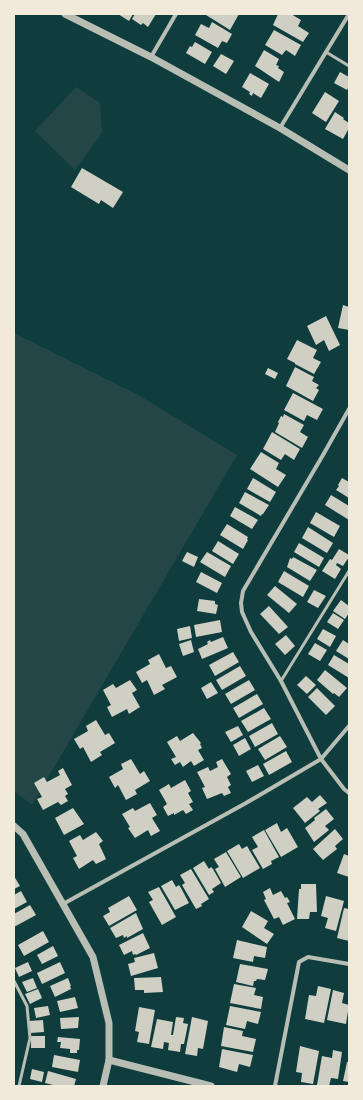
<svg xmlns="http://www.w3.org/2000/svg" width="363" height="1100" viewBox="0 0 363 1100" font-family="Rubik,sans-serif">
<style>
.green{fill:#244646}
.building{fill:#cfcfc3}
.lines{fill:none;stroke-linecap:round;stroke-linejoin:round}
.service{stroke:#b8beb3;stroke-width:3}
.minor{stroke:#b8beb3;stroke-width:4}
.tertiary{stroke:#b8beb3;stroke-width:7}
</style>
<rect width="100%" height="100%" fill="#0f3d3e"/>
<g class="green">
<path d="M76 87 100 103 102 133 75 170 35 131Z"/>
<path d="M14 333 140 396 237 455 32 805 14 791Z"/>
</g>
<g class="building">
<path d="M118 14H133L129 21Z"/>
<path d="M135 14H156L148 27 143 23 141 25 132 19Z"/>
<path d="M207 14H239L230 30 206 15Z"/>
<path d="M278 14H291L301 20 298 26 309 33 303 42 273 25Z"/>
<path d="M212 22 232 34 227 43 222 41 218 48 195 35 201 24 209 28Z"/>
<path d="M274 30 301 45 295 56 286 50 282 55 265 45Z"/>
<path d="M195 42 212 52 205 64 186 53 190 46 192 47Z"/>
<path d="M264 50 279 59 276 65 279 66 278 68 284 72 279 82 255 66Z"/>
<path d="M221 54 234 61 226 74 213 66Z"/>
<path d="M340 72 349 77V86L347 90 334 83Z"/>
<path d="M250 73 269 84 261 98 253 93 252 96 249 94 250 92 242 87Z"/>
<path d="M325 92 339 101 326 122 312 113Z"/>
<path d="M335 112 344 118 343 119 349 123V128L343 139 325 129Z"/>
<path d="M82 168 123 192 113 208 101 200 99 204 71 187Z"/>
<path d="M343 305 349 307V330L338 328Z"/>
<path d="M326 316 340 345 329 351 324 340 316 345 307 326Z"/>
<path d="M297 340 317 350 313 358 321 362 314 374 295 364V363L287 359Z"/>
<path d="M295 367 314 377 312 381 319 385 316 388 319 390 313 401 286 386Z"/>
<path d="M268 368 278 373 275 379 265 374Z"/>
<path d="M293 393 323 409 317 420 307 415 304 421 284 410Z"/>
<path d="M284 414 304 425 300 432 308 437 302 448 275 432 279 423 278 422 281 416 283 417Z"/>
<path d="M272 432 300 449 294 460 285 454 281 460 263 449Z"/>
<path d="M261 452 279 463 276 469 286 475 278 487 250 469Z"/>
<path d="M253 478 276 492 270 502 247 489Z"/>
<path d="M342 478 349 482V498L336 490 339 486 338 485Z"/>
<path d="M245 492 269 505 263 514H262L261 516 239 503Z"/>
<path d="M331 495 349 506V520L325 505Z"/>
<path d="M235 507 258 520 252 529 230 516Z"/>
<path d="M316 512 340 526 334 537 310 523Z"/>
<path d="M227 524 248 537 247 539 248 540 243 549 220 535Z"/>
<path d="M308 527 333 543 327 553 302 538Z"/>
<path d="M218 541 239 554 233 564 212 551Z"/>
<path d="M299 543 324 558 319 567 294 552Z"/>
<path d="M339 549 349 555V557L343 566 337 563 336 565 341 569 335 579 322 571 330 559 332 560Z"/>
<path d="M187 552 198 557 194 567 182 561Z"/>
<path d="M207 552 231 566 225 577 200 562Z"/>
<path d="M293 557 317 570 310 581 287 567 290 558 292 559Z"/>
<path d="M284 571 309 586 303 597 278 582Z"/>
<path d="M201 572 222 583 217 593 196 582Z"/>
<path d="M275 586 297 604 289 613 267 595Z"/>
<path d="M314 590 326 596 318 608 307 602Z"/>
<path d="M199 599 215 601V604L218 605 216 614 197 611Z"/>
<path d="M341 600 349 606V613L345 619 333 611Z"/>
<path d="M269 606 288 627 279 634 260 614Z"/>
<path d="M333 613 344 620 338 629 327 622Z"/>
<path d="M220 620 222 632 196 637 194 625Z"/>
<path d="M190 626 192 638 179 641 177 629Z"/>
<path d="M323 629 336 636 330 647 317 639Z"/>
<path d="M286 635 295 646 285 655 275 644Z"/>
<path d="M223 637 228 648 202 659 198 649 208 644 207 642 210 640 211 642Z"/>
<path d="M191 640 194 652 183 656 179 644Z"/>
<path d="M343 640 349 644V659L336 651Z"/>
<path d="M315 643 327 650 320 661 308 654Z"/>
<path d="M233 652 239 662 215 676 209 665Z"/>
<path d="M159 654 166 668 171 666 177 677 162 685 165 689 154 695 147 680 142 683 136 672 150 664 148 660Z"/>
<path d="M334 655 349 664V678L328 665Z"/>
<path d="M240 666 246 676 222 690 216 680Z"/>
<path d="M325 670 347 688 339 697 334 693 333 694 317 680Z"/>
<path d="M306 676 316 685 307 694 297 685Z"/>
<path d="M130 680 137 690 132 693 140 707 129 714 127 709 112 717 107 707 111 705 103 690 113 684 116 688Z"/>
<path d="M249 680 255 690 231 704 225 694Z"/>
<path d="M211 682 218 693 207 699 201 688Z"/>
<path d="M317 688 335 706 326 715 308 697Z"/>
<path d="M257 694 263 704 239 718 233 708Z"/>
<path d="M264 708 271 719 248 732 241 721Z"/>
<path d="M96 720 105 735 109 733 115 743 100 752 102 755 91 762 83 747 80 749 74 739 88 731 86 726Z"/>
<path d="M272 723 278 734 255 747 249 736Z"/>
<path d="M238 726 243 735 231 742 225 732Z"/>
<path d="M193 733 201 743 200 744 202 748 198 750 204 760 194 766 191 761 183 767 180 762 175 765 171 759 176 757 167 742 177 736 180 741Z"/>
<path d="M280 736 287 747 265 760 258 749Z"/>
<path d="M245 738 251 749 239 756 233 745Z"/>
<path d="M286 751 292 762 269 775 263 764Z"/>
<path d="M131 759 140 774 144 771 150 781 135 790 137 794 126 800 118 785 115 788 109 777 123 769 121 764Z"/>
<path d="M222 759 231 774 227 777 231 785 228 787 231 793 224 796 222 793 207 799 202 788 205 787 197 772 208 767 210 771 218 767 216 762Z"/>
<path d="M258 765 264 776 252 782 246 771Z"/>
<path d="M63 768 72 785 65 789 68 794 65 796 68 801 61 805 58 802 43 810 37 799 42 797 34 783 44 777 47 782 60 775 58 771Z"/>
<path d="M185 780 191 791 188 793 193 802 189 804 193 810 186 814 183 810 174 815V813L168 816 163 807 167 804 159 790 169 784 171 788Z"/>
<path d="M320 795 327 803 318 809 320 811 305 823 293 808 307 797 312 802Z"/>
<path d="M150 803 157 815 152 818 160 831 151 836 148 830 135 838 128 828 130 827 122 814 133 808 135 811Z"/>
<path d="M73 808 84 824 64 835 55 818Z"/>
<path d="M326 809 334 819 325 826 329 830 314 842 305 828 315 820 314 818Z"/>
<path d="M277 823 281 832 287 828 298 847 281 857 265 830Z"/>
<path d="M335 829 343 839 335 846 337 849 323 860 313 849Z"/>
<path d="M264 830 279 857 271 861 272 864 263 869 252 850 258 847 252 837Z"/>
<path d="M96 832 103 841 99 844 106 859 96 864 93 860 79 869 73 858 77 856 69 841 80 835 83 840Z"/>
<path d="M239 844 242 849 247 846 260 868 243 878 227 851Z"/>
<path d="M226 852 241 877 225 887 215 869 219 867 214 859Z"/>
<path d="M344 854 349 856V877L337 873Z"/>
<path d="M204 861 209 869 211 867 213 869 221 883 212 889 214 892 209 895 193 868Z"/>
<path d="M191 869 209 899 201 904 202 906 196 909 182 885 185 883 180 875Z"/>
<path d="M14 876 20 886 14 889Z"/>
<path d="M172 880 176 887 179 885 181 888 189 903 175 910 161 886Z"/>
<path d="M301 884H316L317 912H310L309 919H297L299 889H301Z"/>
<path d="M159 887 176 917 162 925 149 902 153 900 148 892Z"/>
<path d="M270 888 273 895 281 891 285 898 287 897 290 902 287 903 295 919 283 925 279 917 274 919 264 900 266 899 263 892Z"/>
<path d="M21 891 27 902 14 909V895Z"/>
<path d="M129 896 137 910 109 926 103 916 110 912 108 908Z"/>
<path d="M326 896 344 901 336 931 325 928 328 918 321 916Z"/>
<path d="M30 905 36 915 14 927V914Z"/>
<path d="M344 908 349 909V941L337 938Z"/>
<path d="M251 911 268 921 264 928 274 934 267 944 242 927Z"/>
<path d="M136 913 143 929 127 938V936L124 938 123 935 116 938 110 928Z"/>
<path d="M43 931 49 942 24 956 18 945Z"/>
<path d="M143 933 150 948 136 955 135 954 133 955 132 951 124 955 119 945Z"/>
<path d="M237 940 267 947 265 958 254 956 253 962 233 958Z"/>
<path d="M53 946 58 956 42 964 37 955Z"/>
<path d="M154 953 158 968 131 976 128 964 135 962 134 958Z"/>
<path d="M28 962 32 971 19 977 15 968Z"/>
<path d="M60 962 65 973 42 984 37 973Z"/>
<path d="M240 964 268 969 265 980 257 979 256 981H254L253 986 236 982Z"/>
<path d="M161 977 163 992 144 993V990H135L134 978Z"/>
<path d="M33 978 37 988 27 992 22 982Z"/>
<path d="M68 978 71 986H70L71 989 55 997 50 986Z"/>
<path d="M234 984 256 988 254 995 263 997 261 1009 230 1003Z"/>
<path d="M318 986 331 989 324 1023 305 1019 309 995 316 996Z"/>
<path d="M38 989 42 998 30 1004 25 994Z"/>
<path d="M333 990 344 993 342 1003 349 1005 346 1024 327 1020Z"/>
<path d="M75 997 78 1008 60 1012 57 1001Z"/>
<path d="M48 1006 50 1015 36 1018 34 1008Z"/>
<path d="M230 1006 261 1012 258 1024 247 1021 245 1029 226 1025Z"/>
<path d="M139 1007 155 1010 149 1044 137 1042 139 1032 135 1031Z"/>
<path d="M79 1017 78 1028 61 1029 60 1018Z"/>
<path d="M176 1017 184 1018 183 1023 188 1024 184 1044H181L180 1052 168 1050 169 1043 164 1042 163 1049 151 1047 157 1019 173 1022 171 1035H173Z"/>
<path d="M192 1017 208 1021 203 1049 198 1048 197 1056 185 1054Z"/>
<path d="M43 1020 44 1032 30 1033 29 1021Z"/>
<path d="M224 1027 243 1031 242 1036 256 1039 253 1052 221 1046Z"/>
<rect x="31" y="1036" width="14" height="12"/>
<path d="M58 1037 80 1039 79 1050H77V1053H70V1049L60 1048 61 1042H57Z"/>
<path d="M300 1046 319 1051 313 1084 301 1082 302 1073 296 1072Z"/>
<path d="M222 1049 253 1055 250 1067 239 1064 237 1072 219 1067Z"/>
<path d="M333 1050 342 1052 338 1079 331 1078 329 1086 317 1085 322 1056 332 1058Z"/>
<path d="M54 1055 80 1060 78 1072 52 1067Z"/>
<path d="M347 1062H349V1082L343 1081Z"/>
<path d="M32 1069 44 1072 42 1082 30 1079Z"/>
<path d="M48 1071 76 1079 74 1086H57L45 1083Z"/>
</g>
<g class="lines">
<g class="service">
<path d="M326 52 349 66"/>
<path d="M281 681 349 571"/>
<path d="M14 981 27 1006 30 1038 19 1086"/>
</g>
<g class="minor">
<path d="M151 57 176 14"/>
<path d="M280 128 349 14"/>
<path d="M349 409 323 455 243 591 241 603 242 612 251 632 281 681 321 759 344 789 349 793"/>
<path d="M63 904 246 803 321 759 349 726"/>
<path d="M275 1086 299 962 308 957 349 964"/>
</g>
<g class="tertiary">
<path d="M65 14 151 57 280 128 349 170"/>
<path d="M14 826 23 834 93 957 109 1023V1060L103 1086"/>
<path d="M109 1060 211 1086"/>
</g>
</g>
<rect width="363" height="1100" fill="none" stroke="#f1e9da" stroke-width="30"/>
</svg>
